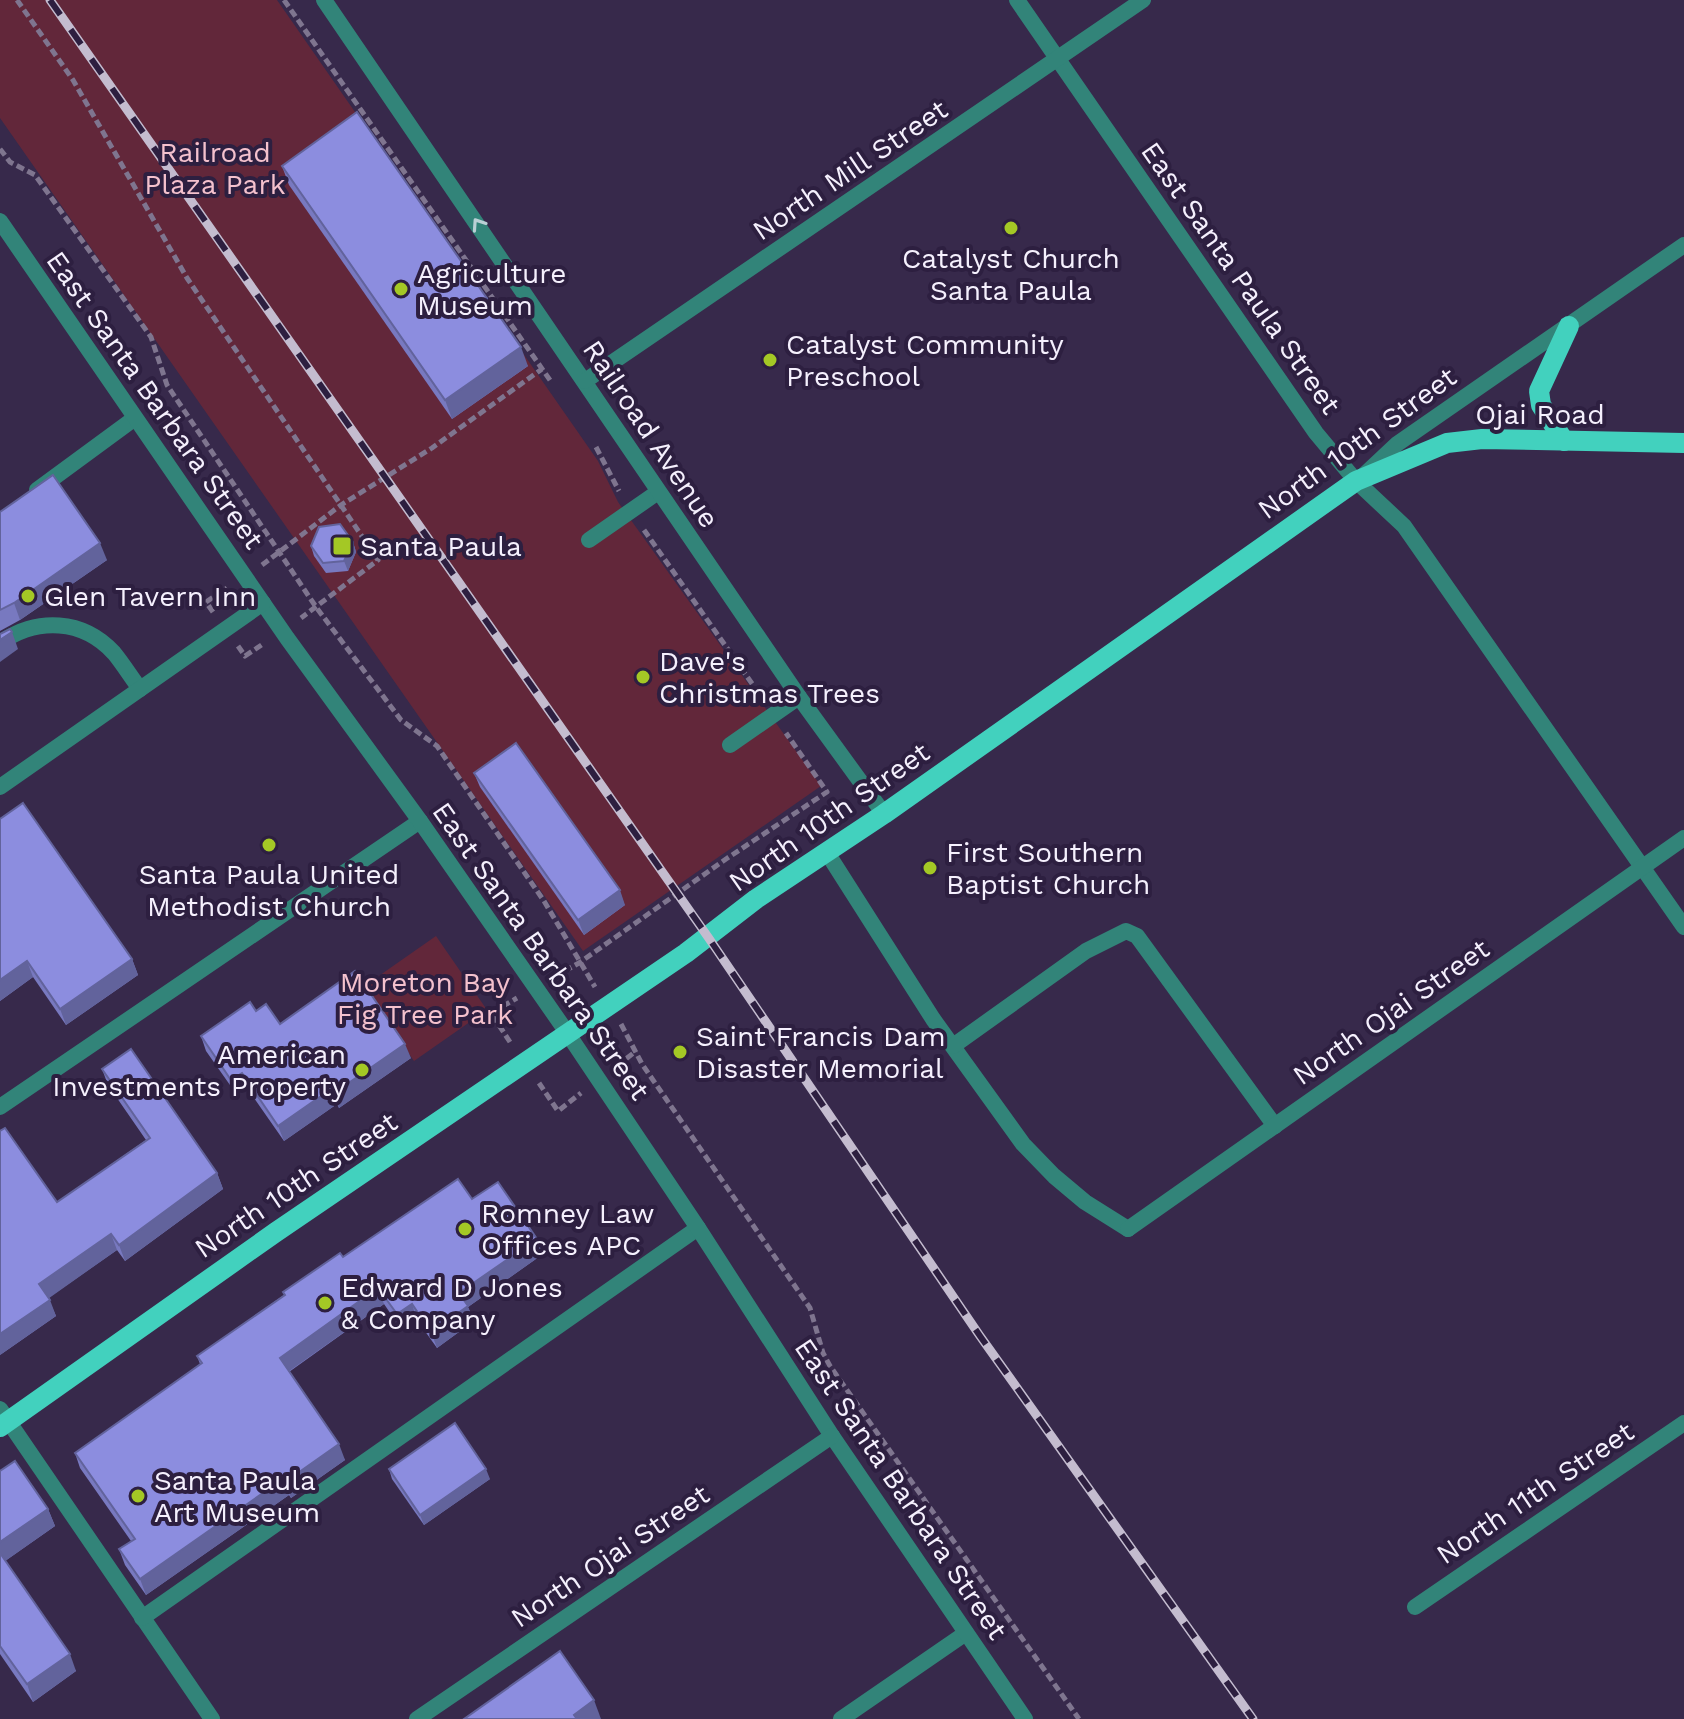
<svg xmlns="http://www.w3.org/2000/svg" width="1684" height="1719" viewBox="0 0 1684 1719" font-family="'Work Sans',sans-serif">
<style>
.green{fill:#62273a}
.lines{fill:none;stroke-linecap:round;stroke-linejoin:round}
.path{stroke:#7f758f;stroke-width:5;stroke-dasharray:8 4;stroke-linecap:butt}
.lane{stroke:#328479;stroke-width:16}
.street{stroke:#328479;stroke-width:16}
.primary{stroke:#42d1be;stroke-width:20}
.rail-casing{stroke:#c4bccf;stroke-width:9}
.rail{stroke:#2d1f40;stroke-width:6;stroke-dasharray:18;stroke-linecap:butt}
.wall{fill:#7879c0}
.shaded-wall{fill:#62639c}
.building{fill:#8c8ddf;stroke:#62639c;stroke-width:2}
.oneway{stroke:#bad0d5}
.poi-dot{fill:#a4c825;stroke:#2d1f40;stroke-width:3}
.labels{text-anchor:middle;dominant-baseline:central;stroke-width:8;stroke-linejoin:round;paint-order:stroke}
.park-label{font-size:28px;fill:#f4c1cd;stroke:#2d1f40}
.street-label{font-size:28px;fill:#f5f0fd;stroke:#2d1f40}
.poi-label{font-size:28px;fill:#f5f0fd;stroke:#2d1f40;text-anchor:start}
</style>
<rect width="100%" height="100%" fill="#37294b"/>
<g class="green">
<path d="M0 0H277L598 461 618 502 821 786 583 951 0 118Z"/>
<path d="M436 936 487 1010 414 1061 363 987Z"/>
</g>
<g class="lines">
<g class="path">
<path d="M17 0 73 80 187 278 378 560 301 618"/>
<path d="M284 0 552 383"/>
<path d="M0 149 10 162 35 175 151 337 167 385 316 607 401 720 437 746 544 901 595 987"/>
<path d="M596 447 619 491"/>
<path d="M644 530 760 695"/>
<path d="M262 565 341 505 432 448 542 369"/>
<path d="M213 612 206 602 227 588"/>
<path d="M238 646 245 656 263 644"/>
<path d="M554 977 579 963 726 859 827 792 786 733"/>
<path d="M621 1024 642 1064 810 1308 823 1353 830 1366 1079 1719"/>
<path d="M510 1042 491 1013 517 998"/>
<path d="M617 1066 636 1051"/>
<path d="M539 1083 558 1111 581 1093"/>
</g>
<g class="lane">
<path d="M37 490 135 418"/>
<path d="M589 540 658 492"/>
<path d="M0 643C37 617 83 619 114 653 123 664 131 677 140 689"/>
<path d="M730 745 799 697"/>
<path d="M826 851 933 1019 1023 1144 1054 1176 1085 1202 1128 1229"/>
<path d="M953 1046 1086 951 1126 931 1137 936 1275 1126"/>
<path d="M0 1107 420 821"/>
<path d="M0 1409 212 1719"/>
<path d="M142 1618 698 1228"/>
<path d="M841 1719 966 1633"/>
</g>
<g class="street">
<path d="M324 0 799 697 884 814"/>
<path d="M1017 0 1316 433 1356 481 1404 526 1684 927"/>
<path d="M0 221 287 638 420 821 568 1034 698 1228 832 1436 1025 1719"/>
<path d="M585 381 1143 0"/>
<path d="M1364 475 1397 444 1684 245"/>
<path d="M0 787 263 603"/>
<path d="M1128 1229 1684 838"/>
<path d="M1415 1607 1684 1423"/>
<path d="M417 1719 832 1436"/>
</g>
<g class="primary">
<path d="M1564 441 1541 405 1539 391 1569 326"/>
<path d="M0 1427 276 1232 686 953 756 899 884 814 1356 481 1447 443 1482 439 1684 443"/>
</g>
<g class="rail-casing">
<path id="rail" d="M50 0 708 937 980 1336 1253 1719"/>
</g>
<use href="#rail" class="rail"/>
</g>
<g class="wall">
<path d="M282 166 528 366 452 419 289 185Z"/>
<path d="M0 512 107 560 20 620 0 631Z"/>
<path d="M353 542 356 552 348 571 326 573 314 556 311 546Z"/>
<path d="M474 773 625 905 584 935 480 787Z"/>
<path d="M0 819 132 959 138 975 66 1025 33 977 0 1001Z"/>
<path d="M280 1024 411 1058 339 1108 337 1104 284 1141 247 1088 237 1095 206 1051 201 1036Z"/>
<path d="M102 1069 217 1173 223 1189 125 1261 117 1250 48 1298 56 1316 0 1355 57 1202 146 1140 108 1085Z"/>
<path d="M472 1199 537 1239 543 1254 468 1307 474 1321 437 1348 417 1320 402 1330 384 1304 289 1372 345 1460 291 1498 289 1495 146 1595 125 1565 119 1549 131 1541 80 1468 75 1453 200 1364 197 1356 284 1295 283 1292 343 1257Z"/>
<path d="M389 1469 490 1479 424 1525 392 1479Z"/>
<path d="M0 1471 48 1509 55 1526 5 1561 76 1671 33 1702 0 1654Z"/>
</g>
<g class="shaded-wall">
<path d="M521 347 528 366 452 419 445 400Z"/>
<path d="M353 542 356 552 348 571 344 561Z"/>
<path d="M100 543 107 560 20 620 14 603Z"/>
<path d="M12 632 18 649 0 662V640Z"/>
<path d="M620 890 625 905 584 935 578 920Z"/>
<path d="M132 959 138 975 66 1025 60 1009Z"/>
<path d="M27 961 33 977 0 1001V980Z"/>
<path d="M405 1044 411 1058 339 1108 334 1093Z"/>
<path d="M242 1073 247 1088 237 1095 231 1080Z"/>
<path d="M331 1089 337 1104 284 1141 278 1126Z"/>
<path d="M217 1173 223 1189 125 1261 119 1245Z"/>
<path d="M111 1234 117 1250 45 1301 39 1284Z"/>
<path d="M537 1239 543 1254 468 1307 474 1321 437 1348 431 1332 459 1293Z"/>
<path d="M378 1288 384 1304 285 1374 280 1358Z"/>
<path d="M50 1300 56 1316 0 1355V1334Z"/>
<path d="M412 1304 417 1320 402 1330 397 1314Z"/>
<path d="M339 1444 345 1460 291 1498 285 1482Z"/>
<path d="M486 1469 490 1479 424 1525 420 1515Z"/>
<path d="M283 1479 289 1495 146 1595 140 1579Z"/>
<path d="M48 1509 55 1526 1 1564 0 1560V1542Z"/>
<path d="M70 1654 76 1671 33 1702 27 1684Z"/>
<path d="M594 1700 601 1719H575L574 1715Z"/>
</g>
<g class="building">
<path d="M357 112 521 347 445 400 282 166Z"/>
<path d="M53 475 100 543 14 603 0 610V512Z"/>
<path d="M340 524 353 542 344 561 323 563 311 546 319 527Z"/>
<path d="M10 629 12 632 0 640V634Z"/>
<path d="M516 743 620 890 578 920 474 773Z"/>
<path d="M23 803 132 959 60 1009 27 961 0 980V819Z"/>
<path d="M355 971 405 1044 334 1093 331 1089 278 1126 242 1073 231 1080 201 1036 250 1002 256 1011 266 1004 280 1024Z"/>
<path d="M131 1049 217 1173 119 1245 111 1234 39 1284 50 1300 0 1334V1131L5 1128 57 1202 150 1138 102 1069Z"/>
<path d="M458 1179 472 1199 498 1182 537 1239 459 1293 468 1306 431 1332 412 1304 397 1314 378 1288 280 1358 339 1444 285 1482 283 1479 140 1579 119 1549 135 1539 75 1453 202 1363 197 1356 285 1295 283 1292 340 1253 343 1257Z"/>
<path d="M455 1423 486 1469 420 1515 389 1469Z"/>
<path d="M15 1461 48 1509 0 1542V1471Z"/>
<path d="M0 1553 70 1654 27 1684 0 1646Z"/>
<path d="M560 1651 594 1700 574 1715 577 1719H464Z"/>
</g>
<defs><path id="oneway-chevron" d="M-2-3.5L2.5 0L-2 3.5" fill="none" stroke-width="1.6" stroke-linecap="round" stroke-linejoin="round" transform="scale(2)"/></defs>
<use class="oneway" href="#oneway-chevron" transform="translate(478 224) rotate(-124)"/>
<g class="poi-dot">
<circle cx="1011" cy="228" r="8"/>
<circle cx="401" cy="289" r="8"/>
<circle cx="770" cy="360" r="8"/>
<rect x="332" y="536" width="20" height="20" rx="4"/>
<circle cx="28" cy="596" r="8"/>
<circle cx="643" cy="677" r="8"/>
<circle cx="269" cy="845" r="8"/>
<circle cx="930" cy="868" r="8"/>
<circle cx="680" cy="1052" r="8"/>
<circle cx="362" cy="1070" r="8"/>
<circle cx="465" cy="1229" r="8"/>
<circle cx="325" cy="1303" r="8"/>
<circle cx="138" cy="1496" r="8"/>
</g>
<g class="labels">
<g class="park-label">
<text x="215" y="152">Railroad<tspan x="215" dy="32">Plaza Park</tspan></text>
<text x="425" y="982">Moreton Bay<tspan x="425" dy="32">Fig Tree Park</tspan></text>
</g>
<g class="street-label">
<text transform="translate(850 170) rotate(-34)">North Mill Street</text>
<text transform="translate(1241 278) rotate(55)">East Santa Paula Street</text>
<text transform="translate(155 400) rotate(55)">East Santa Barbara Street</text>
<text x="1540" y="414">Ojai Road</text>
<text transform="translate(651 434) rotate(56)">Railroad Avenue</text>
<text transform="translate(1357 443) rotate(-36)">North 10th Street</text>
<text transform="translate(829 817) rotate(-35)">North 10th Street</text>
<text transform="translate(541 951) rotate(55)">East Santa Barbara Street</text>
<text transform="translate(1391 1012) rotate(-35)">North Ojai Street</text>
<text transform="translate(296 1185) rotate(-34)">North 10th Street</text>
<text transform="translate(901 1489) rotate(56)">East Santa Barbara Street</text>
<text transform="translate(1535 1493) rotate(-34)">North 11th Street</text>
<text transform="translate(610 1556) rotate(-34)">North Ojai Street</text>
</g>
<g class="poi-label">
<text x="1011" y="258" text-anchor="middle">Catalyst Church<tspan x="1011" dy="32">Santa Paula</tspan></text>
<text x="417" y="273">Agriculture<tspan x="417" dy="32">Museum</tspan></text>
<text x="786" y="344">Catalyst Community<tspan x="786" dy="32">Preschool</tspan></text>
<text x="360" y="546">Santa Paula</text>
<text x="44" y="596">Glen Tavern Inn</text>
<text x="659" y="661">Dave's<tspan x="659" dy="32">Christmas Trees</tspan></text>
<text x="946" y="852">First Southern<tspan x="946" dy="32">Baptist Church</tspan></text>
<text x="269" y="874" text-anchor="middle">Santa Paula United<tspan x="269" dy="32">Methodist Church</tspan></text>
<text x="696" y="1036">Saint Francis Dam<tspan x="696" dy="32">Disaster Memorial</tspan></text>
<text x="346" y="1054" text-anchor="end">American<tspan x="346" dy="32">Investments Property</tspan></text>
<text x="481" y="1213">Romney Law<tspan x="481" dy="32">Offices APC</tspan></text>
<text x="341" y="1287">Edward D Jones<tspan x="341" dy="32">&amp; Company</tspan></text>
<text x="154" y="1480">Santa Paula<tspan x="154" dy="32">Art Museum</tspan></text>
</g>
</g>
</svg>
